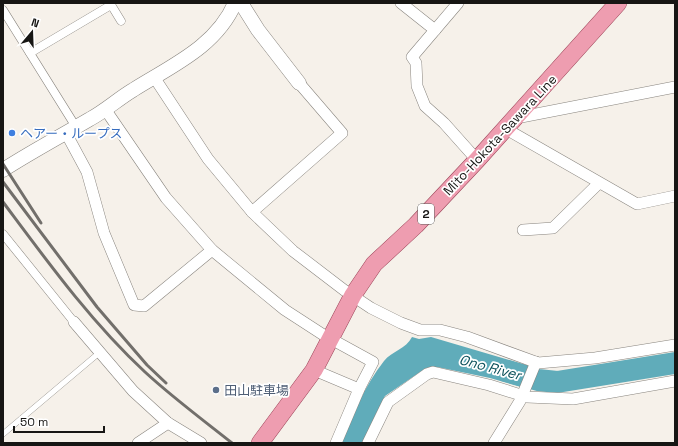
<svg xmlns="http://www.w3.org/2000/svg" width="678" height="446" viewBox="0 0 678 446" font-family="'Space Grotesk','Noto Sans JP',sans-serif">
<style>
.water{fill:#60acba}
.lines{fill:none;stroke-linecap:round;stroke-linejoin:round}
.river{stroke:#60acba;stroke-width:22}
.service-casing{stroke:#89857f;stroke-width:6}
.pedestrian-casing{stroke:#89857f;stroke-width:9}
.minor-casing{stroke:#89857f;stroke-width:12}
.tertiary-casing{stroke:#89857f;stroke-width:15}
.primary-casing{stroke:#9c4458;stroke-width:18}
.service{stroke:#fff;stroke-width:5.5}
.pedestrian{stroke:#fff;stroke-width:8}
.minor{stroke:#fff;stroke-width:11}
.tertiary{stroke:#fff;stroke-width:14}
.primary{stroke:#ee9db0;stroke-width:17}
.rail{stroke:#726f6b;stroke-width:3}
.shop-dot{fill:#3f7fe0;stroke:#fff;stroke-width:1.5}
.service-dot{fill:#5c6f8a;stroke:#fff;stroke-width:1.5}
.labels{text-anchor:middle;dominant-baseline:central;stroke-width:3.5;stroke-linejoin:round;paint-order:stroke}
.shield{fill:#fff;stroke:#5d5c5a;stroke-width:1}
.shield-label{font-size:12px;font-weight:bold;fill:#171614}
.shop-label{font-size:13px;fill:#366cbe;stroke:#fff;text-anchor:start}
.street-label{font-size:13px;fill:#171614;stroke:#fff}
.service-label{font-size:13px;fill:#4e5e75;stroke:#fff;text-anchor:start}
.water-label{font-size:14px;font-style:italic;fill:#094f59;stroke:#fff}
</style>
<rect width="100%" height="100%" fill="#f6f1ea"/>
<path class="water" d="M412 337 419 339 431 337 530 366 521 387 490 378 437 367 426 368 385 396 362 443H341C353 415 365 385 384 361 392 351 406 349 412 337Z"/>
<g class="lines">
<path class="river" d="M506 371 538 380 557 382 675 363"/>
<g class="service-casing">
<path id="service" d="M3 434 99 353"/>
</g>
<g class="pedestrian-casing">
<g id="pedestrian">
<path d="M110 3 121 21"/>
<path d="M3 10 76 127"/>
<path d="M30 53 111 5"/>
<path d="M3 234 74 322"/>
</g>
</g>
<g class="minor-casing">
<g id="minor">
<path d="M401 3 435 30"/>
<path d="M458 3 412 57 416 63 417 86 425 106 444 123 477 160"/>
<path d="M154 77 208 159 252 212 293 251 344 290 371 308 401 323 420 330H440L467 337 538 363 595 358 675 345"/>
<path d="M105 109 166 198 212 250 285 310 322 334 373 362 359 389 336 443"/>
<path d="M516 118 675 87"/>
<path d="M506 129 637 204 675 196"/>
<path d="M66 133 87 172 104 233 134 305 144 306 212 250"/>
<path d="M252 212 342 133 299 83"/>
<path d="M523 230 553 228 599 183"/>
<path d="M74 322 133 391 168 423 201 443"/>
<path d="M314 370 359 389"/>
<path d="M138 443 168 423"/>
<path d="M368 443 388 402 427 374 433 372 489 385 527 397 573 399 675 381"/>
<path d="M494 443 520 401 536 362"/>
</g>
</g>
<g class="tertiary-casing">
<g id="tertiary">
<path d="M241 3 258 30 299 83"/>
<path d="M3 170C31 152 61 136 90 119 105 111 118 99 133 90 171 66 216 47 235 3"/>
</g>
</g>
<g class="primary-casing">
<path id="primary" d="M260 443 314 370 353 295 374 264 416 225 477 160 618 3"/>
</g>
<use href="#service" class="service"/>
<use href="#pedestrian" class="pedestrian"/>
<use href="#minor" class="minor"/>
<use href="#tertiary" class="tertiary"/>
<use href="#primary" class="primary"/>
<g class="rail">
<path d="M3 164 41 223"/>
<path d="M3 182 97 307 147 365 166 383"/>
<path d="M3 202C47 261 91 322 145 372 172 397 203 420 232 443"/>
</g>
</g>
<circle class="shop-dot" cx="12" cy="133" r="4"/>
<circle class="service-dot" cx="216" cy="390" r="4"/>
<g class="labels">
<rect class="shield" x="418" y="204" width="16" height="20" rx="3"/>
<g class="shield-label">
<text x="426" y="214">2</text>
</g>
<g class="shop-label">
<text x="20" y="133">ヘアー・ループス</text>
</g>
<g class="street-label">
<text transform="translate(500 135) rotate(-47)">Mito-Hokota-Sawara Line</text>
</g>
<g class="service-label">
<text x="224" y="390">田山駐車場</text>
</g>
<g class="water-label">
<text transform="translate(490 367) rotate(15)">Ono River</text>
</g>
</g>
<rect width="678" height="446" fill="none" stroke="#171614" stroke-width="8"/>
<g transform="translate(32 32) rotate(19)" stroke="#ffffff" stroke-width="3" paint-order="stroke">
<path d="M0-3L7 15L0 10L-7 15Z" fill="#171614"/>
<text y="-6" font-size="11" font-weight="bold" text-anchor="middle" fill="#171614">N</text>
</g>
<path d="M14 426v6h90v-6" fill="none" stroke="#171614" stroke-width="2"/>
<text x="20" y="426" font-size="12" fill="#171614" stroke="#ffffff" stroke-width="3" paint-order="stroke">50 m</text>
</svg>
